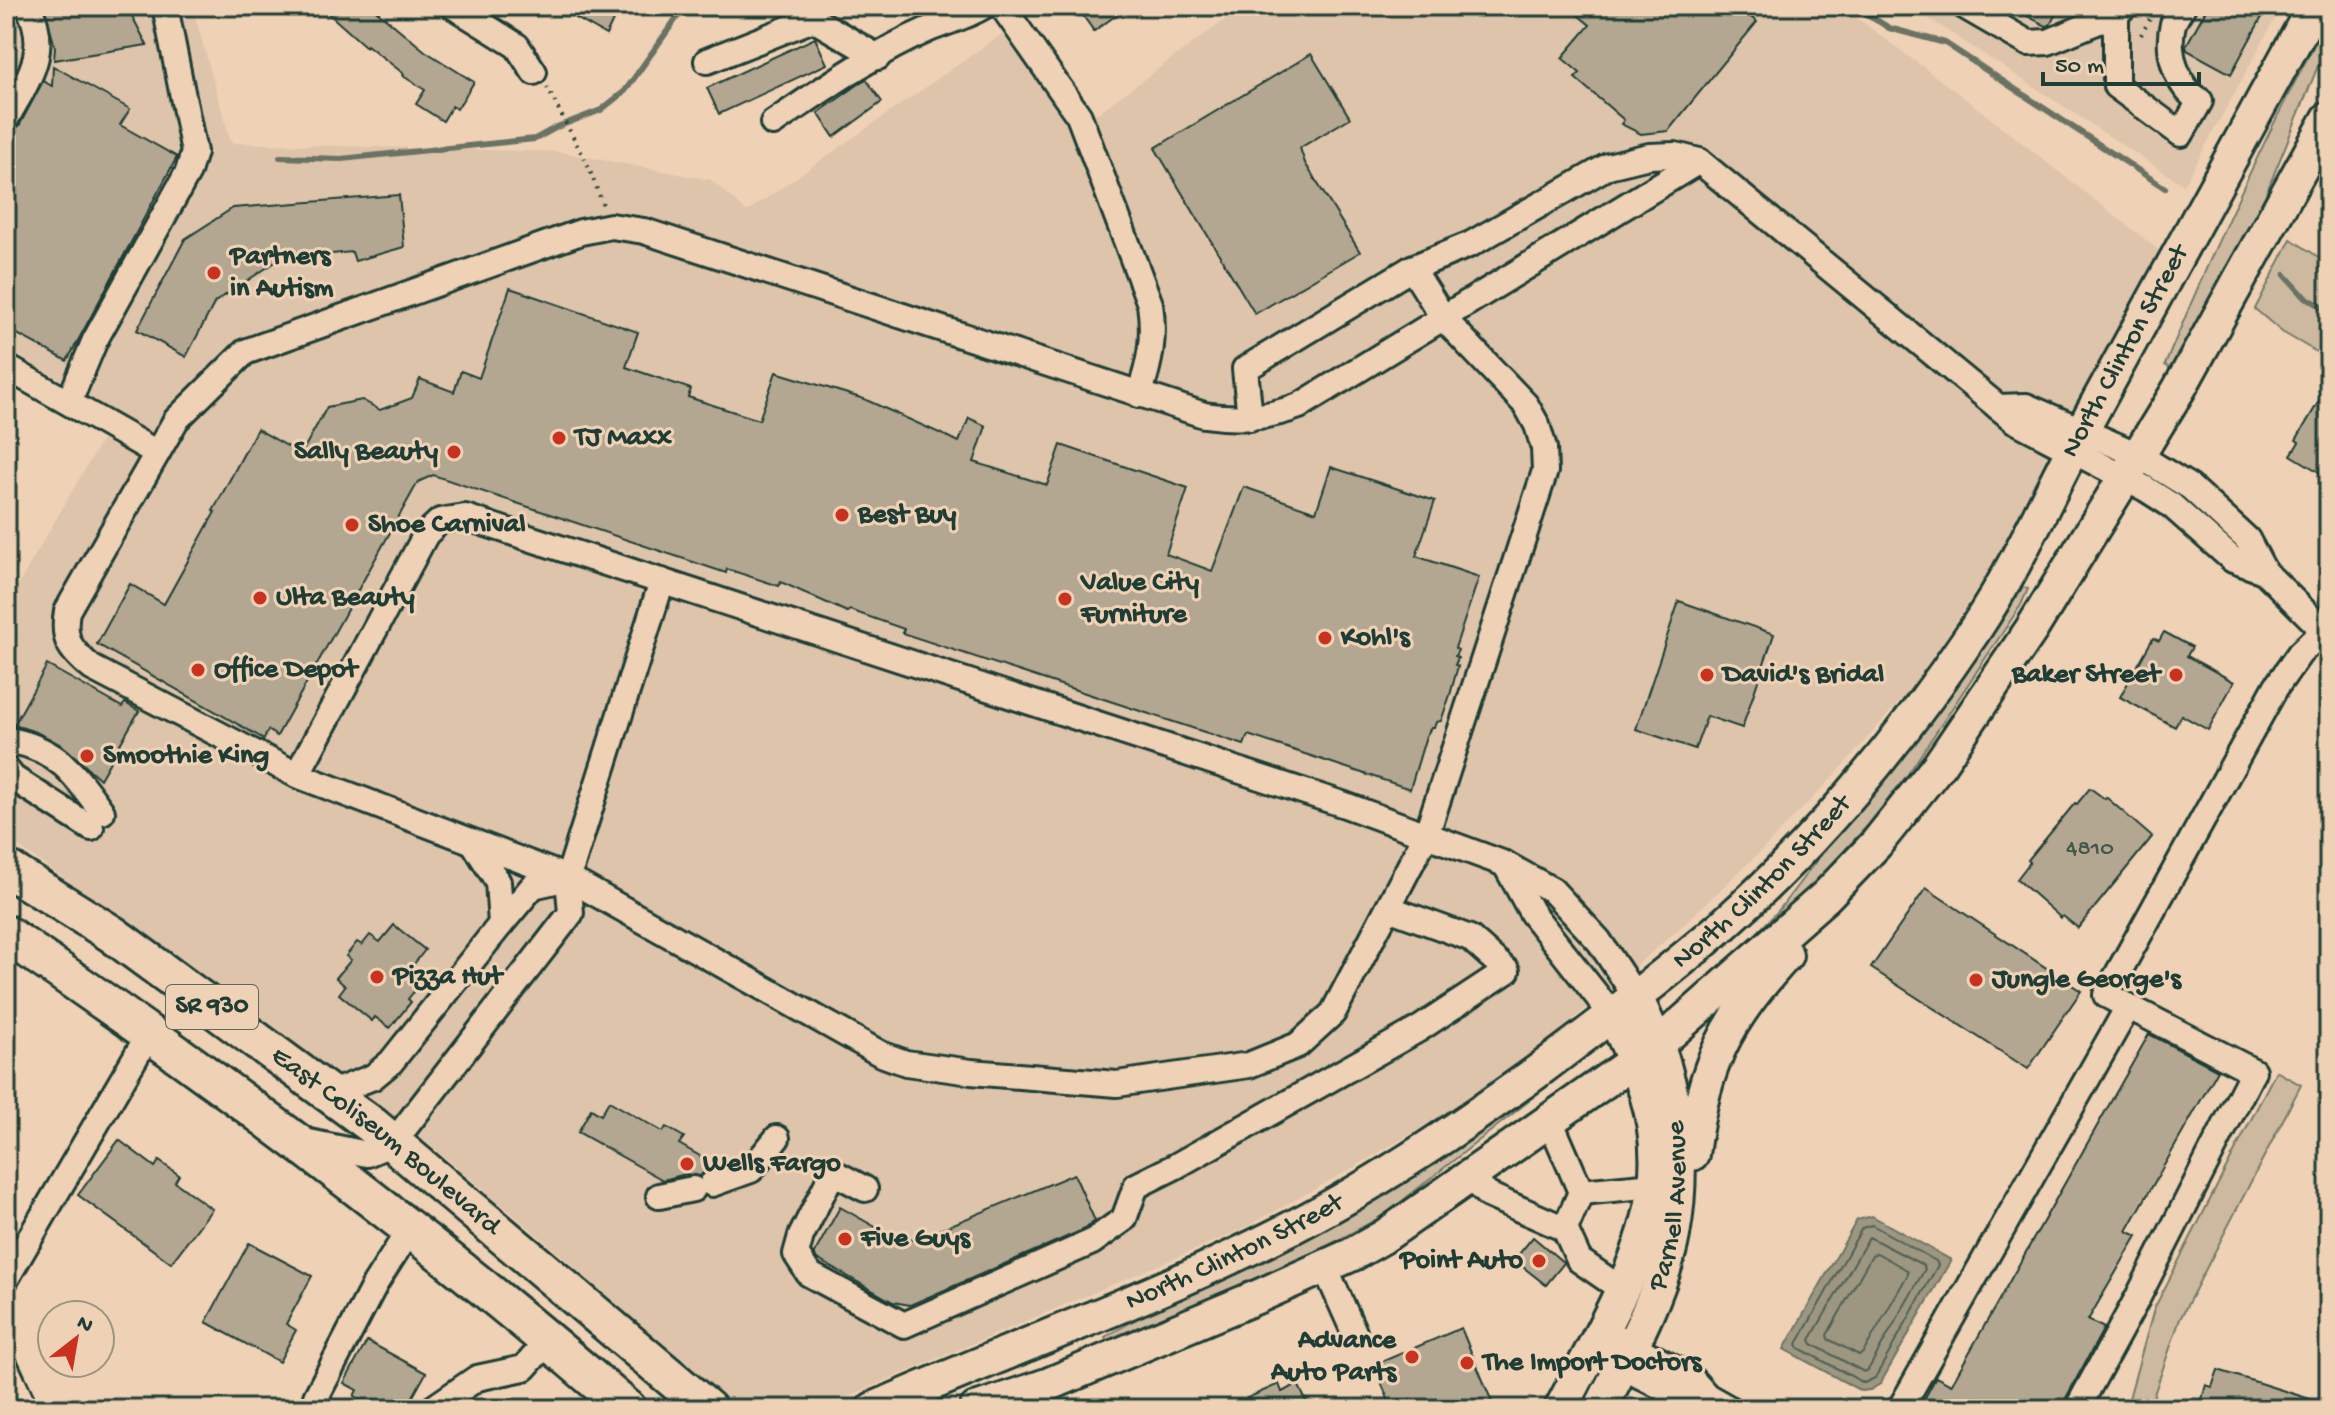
<svg xmlns="http://www.w3.org/2000/svg" width="2335" height="1415" viewBox="0 0 2335 1415" font-family="'Gochi Hand',sans-serif">
<style>
.built{fill:#ddc4aa}
.green{fill:#cdb9a0;stroke:#767b6a;stroke-width:2}
.water{fill:#9d9782;stroke:#6b7363;stroke-width:2}
.lines{fill:none;stroke-linecap:round;stroke-linejoin:round}
.shore{stroke:#516153;stroke-width:2}
.stream{stroke:#6b7363;stroke-width:6}
.building{fill:#b4a791;stroke:#1f3d34;stroke-width:2}
.minor-casing{stroke:#1f3d34;stroke-width:30}
.major-casing{stroke:#1f3d34;stroke-width:38}
.highway-casing{stroke:#1f3d34;stroke-width:42}
.path{stroke:#1f3d34;stroke-width:4;stroke-dasharray:2 6;stroke-linecap:butt}
.minor{stroke:#efd1b5;stroke-width:24}
.major{stroke:#efd1b5;stroke-width:32}
.highway{stroke:#efd1b5;stroke-width:36}
.poi-dot{fill:#c8321e;stroke:#efd1b5;stroke-width:3}
.labels{text-anchor:middle;dominant-baseline:central;stroke-width:6;stroke-linejoin:round;paint-order:stroke}
.number-label{font-size:24px;fill:#44584b}
.shield{fill:#efd1b5;stroke:#5d695b;stroke-width:2}
.shield-label{font-size:26px;font-weight:bold;fill:#1f3d34}
.poi-label{font-size:28px;font-weight:bold;fill:#1f3d34;stroke:#efd1b5;text-anchor:start}
.street-label{font-size:28px;fill:#1f3d34;stroke:#efd1b5}
</style>
<rect width="100%" height="100%" fill="#efd1b5"/>
<filter id="ink" filterUnits="userSpaceOnUse"><feTurbulence type="fractalNoise" baseFrequency=".0125" numOctaves="2"/><feDisplacementMap in="SourceGraphic" scale="16" xChannelSelector="R" yChannelSelector="G"/><feConvolveMatrix kernelMatrix="1 2 1 2 8 2 1 2 1" color-interpolation-filters="sRGB"/></filter>
<g filter="url(#ink)">
<g class="built">
<path d="M6 6H192L231 143 559 152 711 180 747 212 1002 34 1027 65 1079 116 1098 113 1244 6H1841L1971 103 2161 252 2066 425 2015 529 1921 677 1833 777 1765 847 1679 929 1531 1055 1433 1121 1342 1174 1239 1231 818 1409H736L533 1231 407 1126 207 977 6 838V606L103 438 90 430 85 393 6 349Z"/>
<path d="M1910 6H2282L2184 185Z"/>
</g>
<g class="green">
<path d="M2329 18V39L2263 201 2170 369 2165 365C2214 247 2267 130 2329 18Z"/>
<path d="M2291 239 2329 264V359L2282 332 2255 309Z"/>
<path d="M2023 587 2028 589 2021 605 1908 774 1868 825 1779 922 1761 936 1757 933 1778 911 1826 848 1935 716 1979 655Z"/>
<path d="M2276 1071 2301 1085 2180 1319 2149 1409H2126L2154 1309Z"/>
<path d="M1525 1097 1529 1101 1383 1216 1329 1245 1231 1290 1107 1340 1105 1337Z"/>
</g>
<path class="water" d="M1872 1216 1951 1260 1880 1384 1870 1390 1861 1391 1784 1349 1857 1220Z"/>
<g class="lines">
<g class="shore">
<path d="M1872 1225 1936 1261 1938 1265 1875 1378 1864 1383 1799 1348 1797 1344 1862 1228Z"/>
<path d="M1869 1237 1923 1265 1925 1269 1868 1370 1864 1372 1812 1344 1810 1340Z"/>
<path d="M1877 1253 1907 1270 1908 1274 1863 1353 1859 1355 1828 1339 1827 1335 1872 1255Z"/>
</g>
<g class="stream">
<path d="M1855 6 1889 28 1945 43 2165 188"/>
<path d="M280 157 341 159 535 139 557 127 601 110 625 91 685 6"/>
<path d="M2285 275 2304 296 2329 311"/>
</g>
</g>
<g class="building">
<path d="M44 6H127L147 45 54 60 55 47Z"/>
<path d="M320 6H371L425 51 474 82 457 109 452 106 443 121 416 104 425 90 403 76 404 74 367 45 366 47Z"/>
<path d="M555 6H620L606 35Z"/>
<path d="M1076 6H1129L1094 31Z"/>
<path d="M1567 6H1737L1757 22 1668 131 1641 134 1621 124 1624 120 1575 78 1580 73 1562 58 1590 25Z"/>
<path d="M2009 6H2060L2050 25 2046 26Z"/>
<path d="M2208 6H2268L2231 74 2187 50 2186 46Z"/>
<path d="M815 38 827 64 719 114 707 88Z"/>
<path d="M1311 54 1350 118 1300 148 1305 163 1360 252 1255 314 1155 148Z"/>
<path d="M53 66 130 109 120 125 177 157 67 361 6 328V134L19 126 43 81 52 86Z"/>
<path d="M866 79 882 102 834 137 818 113Z"/>
<path d="M399 195 404 247 355 261 352 252 280 259 215 302 186 357 137 330 185 239 233 208Z"/>
<path d="M510 288 638 332 626 367 691 389 688 397 759 420 776 372 864 399 959 442 969 418 986 426 974 462 1047 485 1061 445 1188 488 1166 554 1212 571 1244 487 1316 512 1331 467 1435 501 1416 556 1479 577 1455 648 1458 650 1455 656 1458 658 1455 665 1458 666 1450 695 1441 721 1436 722 1434 728H1431L1426 736 1410 789 1248 735 1244 745 902 633 904 629 850 610 847 612 781 582 779 586 727 569 726 573 433 475 418 482 277 736 268 730 264 739 97 644 130 584 164 604 215 512 213 511 257 429 301 454 327 407 362 400 380 410 412 398 420 379 454 392 461 371 479 378Z"/>
<path d="M2329 384V478L2291 455 2299 442 2296 440Z"/>
<path d="M1679 601 1774 634 1742 728 1707 716 1695 749 1636 729Z"/>
<path d="M2164 632 2192 647 2187 656 2234 682 2208 730 2181 715 2175 727 2120 697 2153 638 2159 641Z"/>
<path d="M47 665 122 707 125 703 139 711 100 779 63 746 36 732 14 725Z"/>
<path d="M2090 788 2105 799 2106 797 2152 837 2078 928 2063 916 2061 918 2017 879 2030 862 2028 860 2075 803 2077 804Z"/>
<path d="M1926 888 2081 991 2028 1069 1871 968Z"/>
<path d="M394 925 425 950 410 969 418 976 411 985 416 989 408 999 411 1002 390 1028 375 1017 372 1021 339 994 345 986 336 978 351 960 346 956 357 942 362 945 370 935 380 942Z"/>
<path d="M2149 1034 2218 1070 2127 1231 2137 1236 2088 1320 2104 1328 2060 1409H1919L1936 1377 1951 1385Z"/>
<path d="M609 1101 663 1132 666 1127 684 1137 679 1144 705 1159 708 1169 700 1176 686 1174 663 1180 578 1132 591 1109 601 1115Z"/>
<path d="M119 1140 155 1167 159 1161 179 1175 175 1182 212 1209 171 1263 78 1195Z"/>
<path d="M1074 1174 1095 1221 1085 1229 910 1305 893 1302 817 1259 814 1254 840 1207 895 1238 915 1240Z"/>
<path d="M1533 1237 1564 1263 1546 1285 1514 1260Z"/>
<path d="M249 1243 312 1276 286 1324 296 1330 279 1362 206 1322Z"/>
<path d="M1461 1328 1495 1409H1392L1374 1365Z"/>
<path d="M367 1341 426 1373 406 1409H378L354 1396 357 1390 344 1383Z"/>
<path d="M2218 1370 2329 1405V1409H2199L2206 1385 2212 1387Z"/>
<path d="M1279 1384 1282 1392 1298 1384 1310 1409H1222Z"/>
</g>
<g class="lines">
<g class="minor-casing">
<g id="minor">
<path d="M453 6 517 46 534 72"/>
<path d="M1002 6 1079 116 1150 304C1155 338 1150 363 1139 395"/>
<path d="M1964 6 2028 43 2048 42 2116 14 2125 6"/>
<path d="M2116 14V86L2181 134 2200 101C2176 86 2166 51 2173 24 2175 18 2180 11 2183 6"/>
<path d="M707 61 813 19 878 57"/>
<path d="M6 119C28 79 51 51 28 6"/>
<path d="M773 123C822 90 872 54 927 30 948 21 964 18 984 6"/>
<path d="M1412 268 1471 244 1608 166 1649 156 1675 155 1699 161"/>
<path d="M6 367 157 453"/>
<path d="M69 402 95 340 188 172 194 152 165 6"/>
<path d="M1998 407 2026 406 2138 455 2190 487 2247 539 2264 571 2329 636"/>
<path d="M1250 418 1245 369 1412 268 1444 319 1526 405 1537 425 1544 448 1545 471 1427 833 1333 1013 1298 1045 1249 1065 1117 1084 971 1072 906 1063 881 1054 568 878 297 775 92 668C70 650 62 640 67 611L176 420 245 352 581 232 611 226 644 231 1204 415C1238 420 1267 418 1299 406L1699 161 2014 420 2146 489 2171 505 2233 560 2264 571"/>
<path d="M6 749 14 741C60 751 76 776 102 812"/>
<path d="M6 769 13 778 91 828"/>
<path d="M297 775 426 534 440 521 465 517 1345 805 1505 864 1552 890 1599 941 1636 997"/>
<path d="M1505 864 1532 913 1613 1016"/>
<path d="M501 924 533 886 568 878"/>
<path d="M329 1094 373 1077 391 1062 501 924 498 882 473 842"/>
<path d="M1550 1120 1581 1192 1565 1229 1579 1260 1621 1289"/>
<path d="M304 1141 367 1154 393 1143 571 913 568 878 662 581"/>
<path d="M1469 1177 1488 1195 1565 1229"/>
<path d="M712 1184 751 1170 777 1138"/>
<path d="M865 1189 833 1172 801 1236 796 1254 809 1274 904 1325 1092 1242 1124 1219 1136 1186 1176 1166 1419 1029 1507 971 1470 938 1388 908"/>
<path d="M1581 1192 1654 1185"/>
<path d="M659 1196 693 1189"/>
<path d="M1325 1267 1354 1332"/>
<path d="M6 1279 149 1034"/>
<path d="M1618 1338 1690 1377 1707 1396 1730 1409"/>
<path d="M1607 1359 1680 1396H1707"/>
<path d="M6 1368 25 1409"/>
<path d="M322 1409 316 1397 375 1284 410 1229"/>
<path d="M432 1409 477 1378 524 1368 547 1342"/>
<path d="M1900 1409 2128 1007"/>
<path d="M2077 1409 2138 1297 2253 1071 2106 995 2276 687 2300 653 2323 631"/>
</g>
</g>
<g class="major-casing">
<g id="major">
<path d="M1692 1154C1705 1062 1724 1024 1786 955"/>
<path id="s1" d="M873 1409C1007 1350 1146 1301 1277 1235 1367 1190 1452 1133 1534 1074 1598 1026 1662 978 1723 925 1819 840 1903 737 1974 631 2017 567 2047 496 2083 429 2160 288 2237 147 2314 6"/>
<path d="M976 1409 1047 1385 1259 1296 1353 1254 1383 1237 1657 1045 1826 896 1876 844 1939 765 2031 630 2179 389 2329 118"/>
<path d="M1561 1409C1597 1337 1651 1254 1656 1173 1660 1117 1638 1064 1613 1016"/>
<path id="s2" d="M1600 1409C1626 1358 1663 1291 1673 1235 1683 1179 1680 1119 1664 1065 1657 1042 1646 1019 1636 997"/>
</g>
</g>
<g class="highway-casing">
<g id="highway">
<path id="s3" d="M6 868 112 934 373 1126 708 1409"/>
<path d="M6 934C222 1081 431 1238 628 1409"/>
</g>
</g>
<g class="path">
<path d="M2141 35 2150 19"/>
<path d="M547 87 588 166 603 205"/>
</g>
<use href="#minor" class="minor"/>
<use href="#major" class="major"/>
<use href="#highway" class="highway"/>
</g>
</g>
<g class="poi-dot">
<circle cx="214" cy="273" r="8"/>
<circle cx="559" cy="438" r="8"/>
<circle cx="454" cy="452" r="8"/>
<circle cx="842" cy="515" r="8"/>
<circle cx="352" cy="525" r="8"/>
<circle cx="260" cy="598" r="8"/>
<circle cx="1065" cy="599" r="8"/>
<circle cx="1325" cy="638" r="8"/>
<circle cx="198" cy="670" r="8"/>
<circle cx="1707" cy="675" r="8"/>
<circle cx="2176" cy="675" r="8"/>
<circle cx="87" cy="756" r="8"/>
<circle cx="377" cy="977" r="8"/>
<circle cx="1976" cy="980" r="8"/>
<circle cx="687" cy="1164" r="8"/>
<circle cx="845" cy="1239" r="8"/>
<circle cx="1539" cy="1261" r="8"/>
<circle cx="1412" cy="1357" r="8"/>
<circle cx="1467" cy="1363" r="8"/>
</g>
<g class="labels">
<g class="number-label">
<text x="2090" y="849">4810</text>
</g>
<rect class="shield" x="166" y="985" width="92" height="44" rx="6"/>
<g class="shield-label">
<text x="212" y="1007">SR 930</text>
</g>
<g class="poi-label">
<text x="230" y="257">Partners<tspan x="230" dy="32">in Autism</tspan></text>
<text x="575" y="438">TJ Maxx</text>
<text x="438" y="452" text-anchor="end">Sally Beauty</text>
<text x="858" y="515">Best Buy</text>
<text x="368" y="525">Shoe Carnival</text>
<text x="1081" y="583">Value City<tspan x="1081" dy="32">Furniture</tspan></text>
<text x="276" y="598">Ulta Beauty</text>
<text x="1341" y="638">Kohl's</text>
<text x="214" y="670">Office Depot</text>
<text x="1723" y="675">David's Bridal</text>
<text x="2160" y="675" text-anchor="end">Baker Street</text>
<text x="103" y="756">Smoothie King</text>
<text x="393" y="977">Pizza Hut</text>
<text x="1992" y="980">Jungle George's</text>
<text x="703" y="1164">Wells Fargo</text>
<text x="861" y="1239">Five Guys</text>
<text x="1523" y="1261" text-anchor="end">Point Auto</text>
<text x="1396" y="1341" text-anchor="end">Advance<tspan x="1396" dy="32">Auto Parts</tspan></text>
<text x="1483" y="1363">The Import Doctors</text>
</g>
<g class="street-label">
<text stroke="none"><textPath href="#s1" startOffset="1690">North Clinton Street</textPath></text>
<text stroke="none"><textPath href="#s1" startOffset="1042">North Clinton Street</textPath></text>
<text stroke="none"><textPath href="#s3" startOffset="468">East Coliseum Boulevard</textPath></text>
<text stroke="none"><textPath href="#s2" startOffset="218">Parnell Avenue</textPath></text>
<text stroke="none"><textPath href="#s1" startOffset="394">North Clinton Street</textPath></text>
</g>
</g>
<rect width="2335" height="1415" fill="none" stroke="#efd1b5" stroke-width="32"/>
<rect x="16" y="16" width="2303" height="1383" fill="none" stroke="#1f3d34" stroke-width="3" filter="url(#ink)"/>
<g transform="translate(76 1339) rotate(31)"><circle r="38" fill="#efd1b5" stroke="#9c9681" stroke-width="2"/>
<path d="M0-6L14 30L0 20L-14 30Z" fill="#c8321e"/>
<text y="-12" font-size="22" font-weight="bold" text-anchor="middle" fill="#1f3d34">N</text>
</g>
<path d="M2043 72v12h156v-12" fill="none" stroke="#1f3d34" stroke-width="4"/>
<text x="2055" y="72" font-size="24" fill="#1f3d34" stroke="#efd1b5" stroke-width="6" paint-order="stroke">50 m</text>
</svg>
